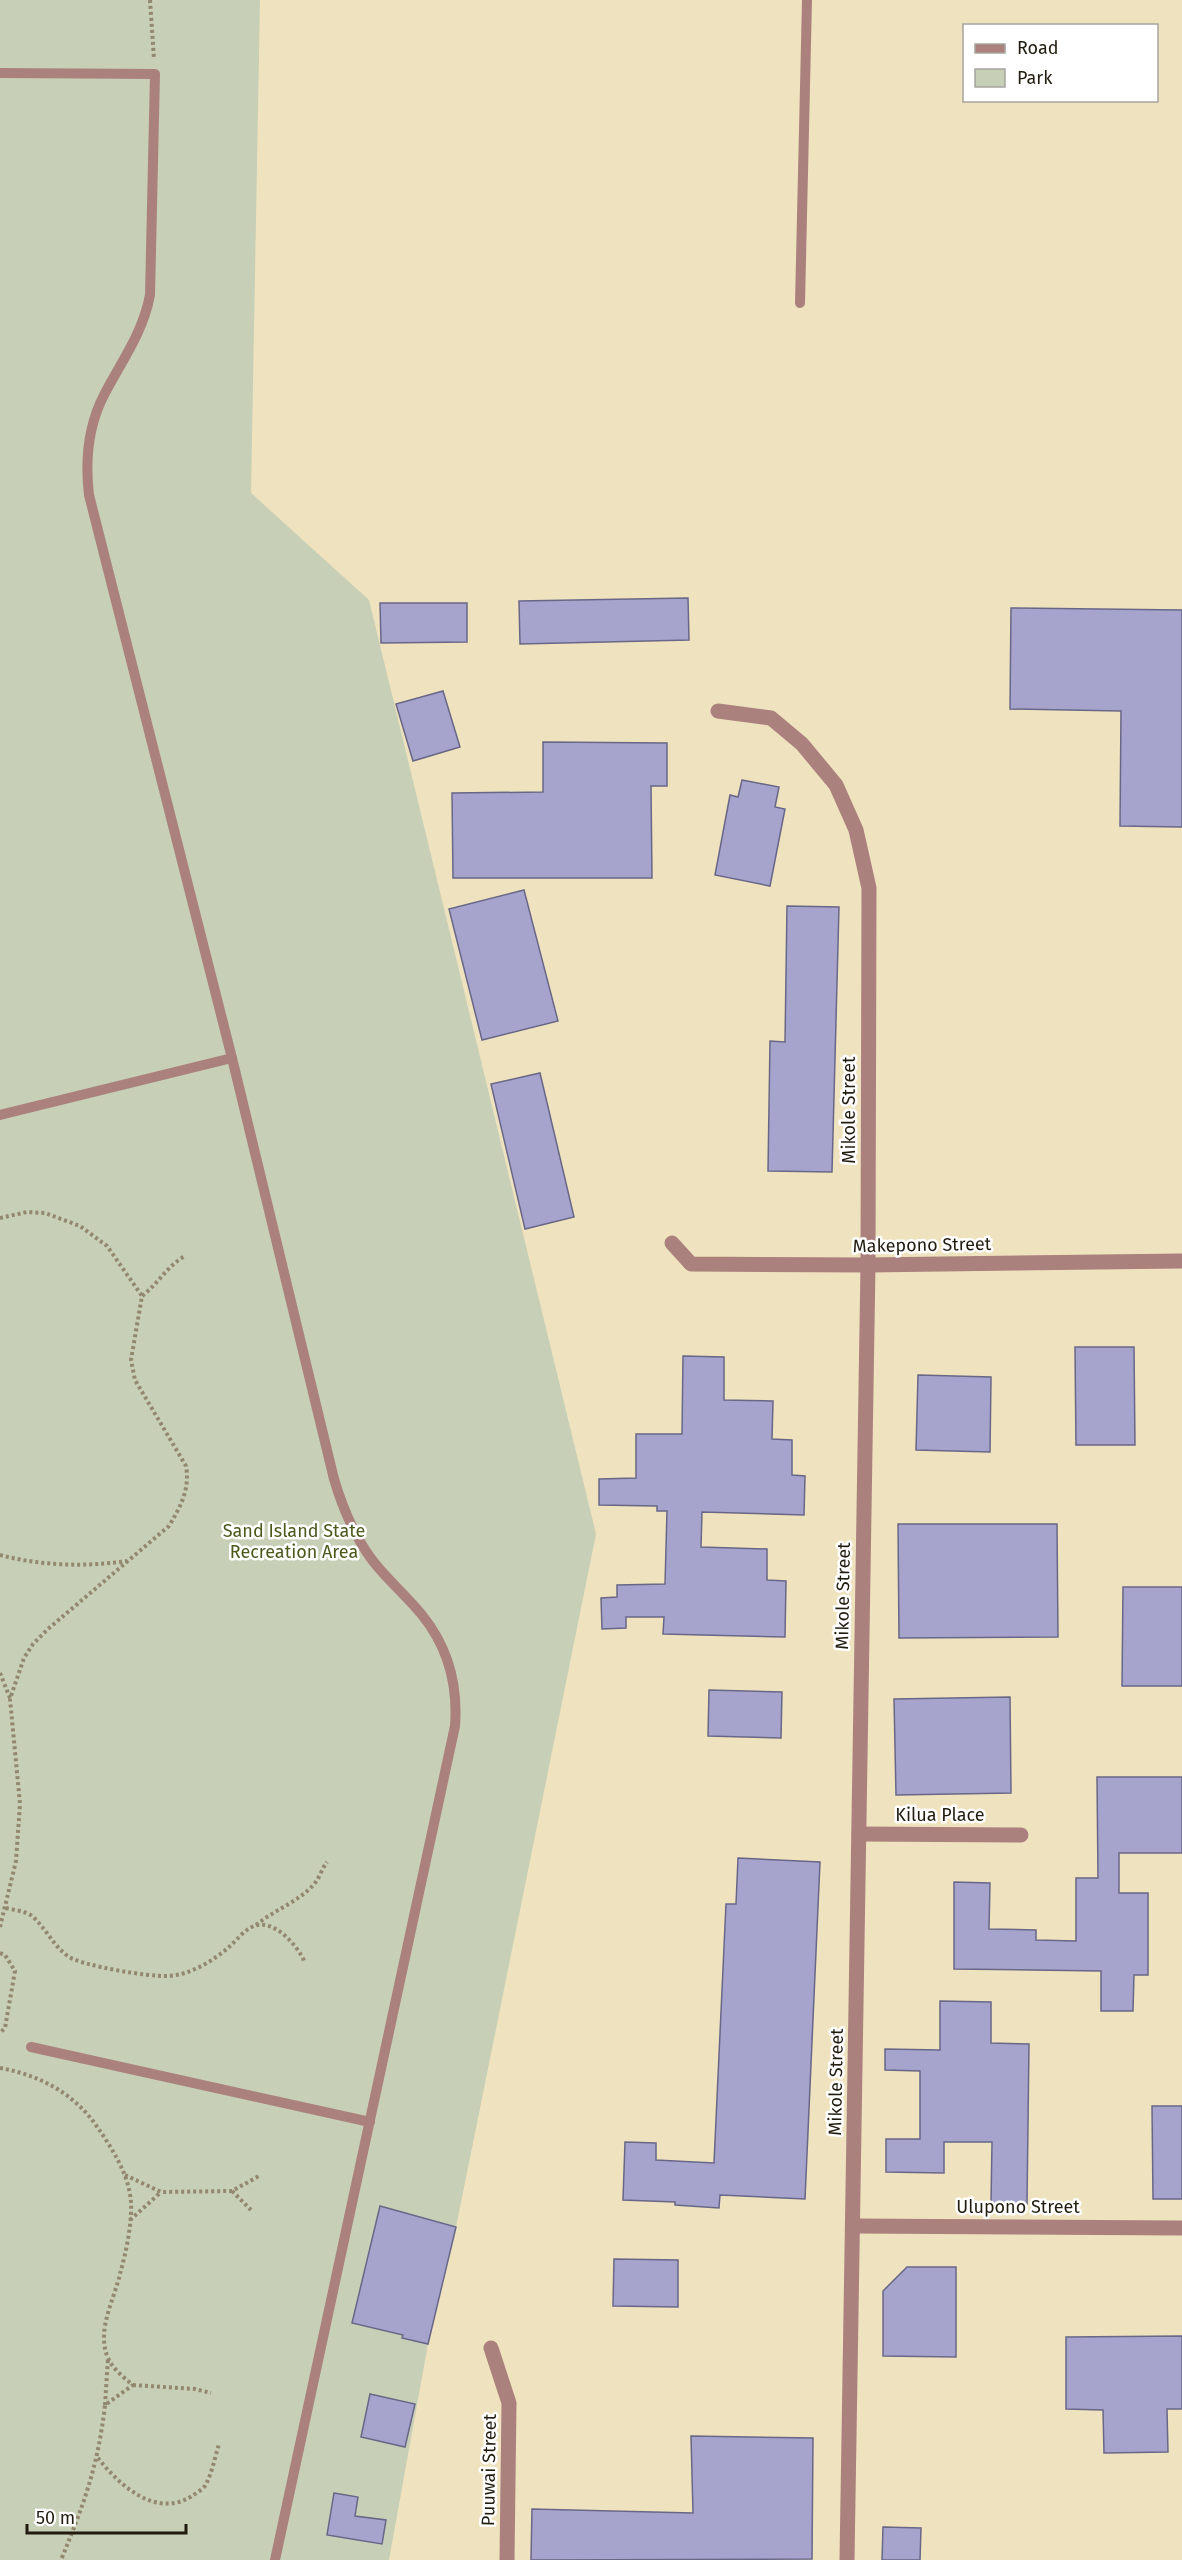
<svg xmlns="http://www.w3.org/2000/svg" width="1182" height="2560" viewBox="0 0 1182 2560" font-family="'Fira Sans',sans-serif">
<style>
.green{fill:#c7cfb6}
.building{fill:#a6a4cc;stroke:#696787;stroke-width:1.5}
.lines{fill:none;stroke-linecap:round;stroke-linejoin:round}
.path{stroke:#92886f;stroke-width:4;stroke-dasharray:3 3;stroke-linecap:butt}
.service{stroke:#ab817e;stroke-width:10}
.minor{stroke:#ab817e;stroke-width:15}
.labels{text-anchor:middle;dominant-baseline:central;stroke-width:5;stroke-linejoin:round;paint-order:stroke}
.street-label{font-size:18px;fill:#211c0f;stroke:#fff}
.park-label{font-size:18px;fill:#4c591c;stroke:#fff}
</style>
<rect width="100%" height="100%" fill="#efe2be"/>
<path class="green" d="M0 0H260L251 493 369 600 596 1534 456 2227 428 2344 389 2560H0Z"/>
<g class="building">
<path d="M688 598 689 640 520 644 519 601Z"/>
<path d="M380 603H467V642L381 643Z"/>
<path d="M1011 608 1182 610V827L1120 826 1121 711 1010 709Z"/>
<path d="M443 691 460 747 413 761 396 704Z"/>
<path d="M543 742 667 743V786H651L652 878H453L452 793 543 792Z"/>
<path d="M742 780 779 787 775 807 785 809 770 886 715 875 730 795 738 797Z"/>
<path d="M524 890 558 1021 482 1040 449 909Z"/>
<path d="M787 906 839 907 832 1172 768 1171 770 1041 785 1042Z"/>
<path d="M540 1073 574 1217 525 1229 491 1084Z"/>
<path d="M1075 1347H1134L1135 1445H1076Z"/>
<path d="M683 1356 724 1357V1400L773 1401 772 1439 792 1440V1475L805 1476 804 1515 702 1512 701 1547 767 1549V1580L786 1581 785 1637 663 1634 664 1617H626V1628L602 1629 601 1598 617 1597V1585L665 1584 667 1511H657V1506L599 1505V1479L636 1478V1434H682Z"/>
<path d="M918 1375 991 1377 990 1452 916 1450Z"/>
<path d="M898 1524H1057L1058 1637 899 1638Z"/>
<path d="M1123 1587H1182V1686H1122Z"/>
<path d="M709 1690 782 1692 781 1738 708 1736Z"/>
<path d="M1010 1697 1011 1793 896 1795 894 1699Z"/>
<path d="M1097 1777H1182V1853H1119V1893H1148V1975H1134L1133 2011H1101V1971L954 1969V1882L990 1883 989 1929 1036 1930V1940L1076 1941V1878H1098Z"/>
<path d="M738 1858 820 1862 805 2199 720 2195 719 2208 675 2205V2202L623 2200 625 2142 656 2143V2160L714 2163 726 1904H736Z"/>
<path d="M940 2001 991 2002V2043L1029 2044 1027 2204 991 2203 992 2142H944V2173L886 2172V2139H920V2071L885 2070V2049L940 2050Z"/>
<path d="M1152 2106H1182V2199H1153Z"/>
<path d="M380 2206 456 2227 428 2344 402 2338 403 2335 352 2323Z"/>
<path d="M614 2259 678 2260V2307L613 2306Z"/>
<path d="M907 2267H956V2357L883 2356V2291Z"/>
<path d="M1182 2336V2409H1167L1168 2452 1104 2453 1103 2410 1066 2409V2337Z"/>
<path d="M370 2394 415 2404 405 2447 361 2437Z"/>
<path d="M691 2436 813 2438 812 2559 531 2560 532 2509 693 2513Z"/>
<path d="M334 2493 358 2497 355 2516 386 2520 382 2544 327 2535Z"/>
<path d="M883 2527 921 2528 920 2560H882Z"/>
</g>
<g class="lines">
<g class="path">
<path d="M150 0 154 59"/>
<path d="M0 1218 27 1212 45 1213 80 1226 107 1246 142 1296"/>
<path d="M0 1555C42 1566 84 1567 127 1561"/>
<path d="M0 1673 10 1698"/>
<path d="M6 1908C13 1910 26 1911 32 1916 46 1928 53 1946 69 1957 84 1966 149 1977 168 1976 190 1975 213 1961 229 1947 237 1940 244 1930 254 1926 274 1918 299 1947 305 1963"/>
<path d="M256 1925C274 1910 299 1902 315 1883 320 1877 322 1868 327 1862"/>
<path d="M0 1927 16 1861 20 1804 10 1699 24 1658 33 1644 48 1629 169 1526C181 1506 190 1489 186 1466L135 1380 131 1360 142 1296C158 1284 167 1266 185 1256"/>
<path d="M0 1953 5 1955 15 1971 5 2028 0 2033"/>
<path d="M0 2068C40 2075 75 2094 98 2128 113 2150 129 2175 131 2202 132 2225 126 2252 120 2274 114 2300 96 2331 108 2358 113 2369 124 2378 133 2385L105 2405C98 2466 84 2504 61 2560"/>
<path d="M125 2175 161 2192 232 2191 259 2176"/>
<path d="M232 2191 251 2210"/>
<path d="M130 2220 161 2192"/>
<path d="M133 2385 195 2389 211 2393"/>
<path d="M105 2405 108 2358"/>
<path d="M98 2458C119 2485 156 2519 192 2496 196 2493 204 2489 206 2484 212 2473 215 2457 219 2444"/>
</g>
<g class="service">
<path d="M0 73 155 74 150 295C143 333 121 362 104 395 88 426 85 461 89 495L232 1058 334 1479C342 1506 353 1533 370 1557 385 1578 406 1595 422 1615 448 1647 458 1685 455 1726L275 2560"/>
<path d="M800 303 807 0"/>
<path d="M0 1115 232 1058"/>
<path d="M31 2047 370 2122"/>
</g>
<g class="minor">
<path d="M718 711 771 718 802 744 836 785 856 830 869 888 868 1265 847 2560"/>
<path d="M672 1243 691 1264 868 1265 1182 1261"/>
<path d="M859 1834 1021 1835"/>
<path d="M854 2226 1182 2228"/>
<path d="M491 2348 509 2403 507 2560"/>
</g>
</g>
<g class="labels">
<g class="street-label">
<text transform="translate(849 1110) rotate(-90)">Mikole Street</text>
<text transform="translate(922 1245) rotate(-1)">Makepono Street</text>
<text transform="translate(843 1596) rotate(-89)">Mikole Street</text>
<text x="940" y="1815">Kilua Place</text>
<text transform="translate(836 2082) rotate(-89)">Mikole Street</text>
<text x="1018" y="2207">Ulupono Street</text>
<text transform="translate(489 2470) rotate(-89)">Puuwai Street</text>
</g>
<g class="park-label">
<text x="294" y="1531">Sand Island State<tspan x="294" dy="21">Recreation Area</tspan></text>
</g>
</g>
<rect x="963" y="24" width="195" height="78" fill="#ffffff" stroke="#a6a49f" stroke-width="1.5"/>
<rect x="975" y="44" width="30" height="9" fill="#ab817e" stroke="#a6a49f" stroke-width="1.5"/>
<text x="1017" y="54" font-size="18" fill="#211c0f">Road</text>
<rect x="975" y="69" width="30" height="18" fill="#c7cfb6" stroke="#a6a49f" stroke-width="1.5"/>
<text x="1017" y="84" font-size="18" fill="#211c0f">Park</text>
<path d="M27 2524v9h159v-9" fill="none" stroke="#211c0f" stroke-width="3"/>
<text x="36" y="2524" font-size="18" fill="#211c0f" stroke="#ffffff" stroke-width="4.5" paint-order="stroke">50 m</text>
</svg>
